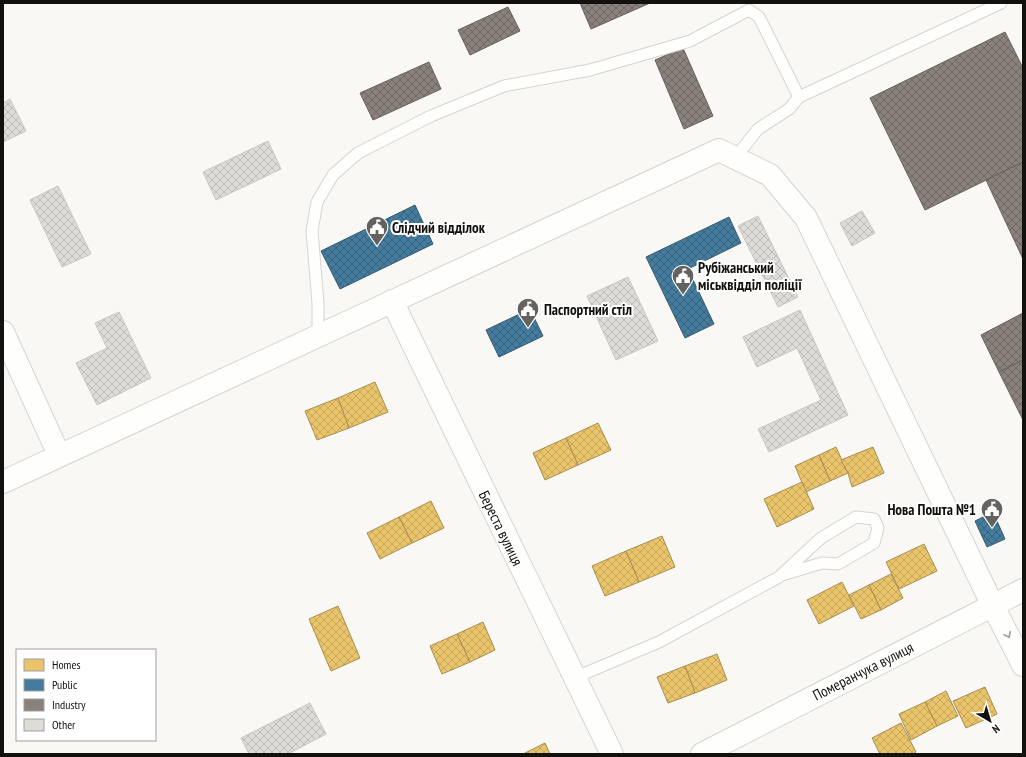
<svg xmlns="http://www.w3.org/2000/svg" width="1026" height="757" viewBox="0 0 1026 757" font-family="'PT Sans Narrow',sans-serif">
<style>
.homes{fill:url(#homes-cross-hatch);stroke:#a88e4e}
.public{fill:url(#public-cross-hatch);stroke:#365b72}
.industry{fill:url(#industry-cross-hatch);stroke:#665f5b}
.building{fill:url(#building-cross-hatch);stroke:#c8c6c4}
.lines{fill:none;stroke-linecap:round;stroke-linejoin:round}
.service-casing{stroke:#d5d4d0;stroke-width:13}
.minor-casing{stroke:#d5d4d0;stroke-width:24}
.tertiary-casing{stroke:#d5d4d0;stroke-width:24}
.service{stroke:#fefefd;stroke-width:11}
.minor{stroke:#fefefd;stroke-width:22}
.tertiary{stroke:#fefefd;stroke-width:22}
.oneway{stroke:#a09f9d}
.labels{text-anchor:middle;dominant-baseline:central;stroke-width:4;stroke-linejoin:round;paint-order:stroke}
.poi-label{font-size:15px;font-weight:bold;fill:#12110e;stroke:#fff;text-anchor:start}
.street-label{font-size:15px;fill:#12110e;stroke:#fff}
</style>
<defs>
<pattern id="homes-cross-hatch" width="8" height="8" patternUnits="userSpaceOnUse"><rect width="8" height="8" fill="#e9c46a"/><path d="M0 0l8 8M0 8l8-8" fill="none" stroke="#c7a75b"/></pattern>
<pattern id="public-cross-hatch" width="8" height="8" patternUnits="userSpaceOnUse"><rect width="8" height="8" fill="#457b9d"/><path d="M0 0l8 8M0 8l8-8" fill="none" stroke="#38637e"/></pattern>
<pattern id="industry-cross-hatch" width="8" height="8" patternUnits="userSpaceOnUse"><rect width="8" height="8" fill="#8a817c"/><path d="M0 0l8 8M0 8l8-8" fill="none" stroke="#6f6864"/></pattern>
<pattern id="building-cross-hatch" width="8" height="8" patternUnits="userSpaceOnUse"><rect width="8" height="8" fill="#dedcd9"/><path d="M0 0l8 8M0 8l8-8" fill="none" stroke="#bdbcb9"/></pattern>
</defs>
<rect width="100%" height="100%" fill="#faf8f4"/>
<g class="homes">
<path d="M375 382 388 412 349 428 338 398Z"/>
<path d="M338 398 349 428 317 440 305 411Z"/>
<path d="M598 423 611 450 578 465 566 438Z"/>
<path d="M566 438 578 465 545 480 533 453Z"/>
<path d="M836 447 848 473 830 481 819 455Z"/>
<path d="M873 447 884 473 852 487 848 473 841 460Z"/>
<path d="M819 455 830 481 806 492 795 466Z"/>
<path d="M802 482 814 509 777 527 764 499Z"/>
<path d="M431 501 444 528 412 543 399 517Z"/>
<path d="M399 517 412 543 380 559 367 533Z"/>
<path d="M662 536 675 567 639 582 626 551Z"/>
<path d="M924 544 937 571 899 589 886 562Z"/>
<path d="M626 551 639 582 605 596 592 566Z"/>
<path d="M891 574 903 598 881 610 869 585Z"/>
<path d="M842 582 854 606 819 624 807 600Z"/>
<path d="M869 585 881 610 861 619 849 595Z"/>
<path d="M338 606 360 658 331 671 309 619Z"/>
<path d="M483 622 495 650 470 662 457 634Z"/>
<path d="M457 634 470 662 442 674 430 646Z"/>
<path d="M717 654 727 680 695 693 685 666Z"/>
<path d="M685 666 695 693 668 703 657 677Z"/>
<path d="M985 687 997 714 966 728 953 701Z"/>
<path d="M946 691 958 716 937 726 925 702Z"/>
<path d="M925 702 937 726 911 740 899 714Z"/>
<path d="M901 723 916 752 913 754H880L872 738Z"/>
<path d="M545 743 550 754H523Z"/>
</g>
<g class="public">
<path d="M415 205 433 244 340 289 321 251Z"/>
<path d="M729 217 741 243 688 269 714 324 685 338 646 257Z"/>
<path d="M530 309 543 336 499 357 486 330Z"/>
<path d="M993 512 1005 539 987 547 975 521Z"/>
</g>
<g class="industry">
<path d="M580 3H650L591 29Z"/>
<path d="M508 7 520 31 470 55 458 30Z"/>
<path d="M1005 32 1023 68V162L925 210 870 98Z"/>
<path d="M683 48 713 116 684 129 655 60Z"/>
<path d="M429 62 441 89 373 120 360 93Z"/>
<path d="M1023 162V259L986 180Z"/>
<path d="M1023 313V360L999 372 981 335Z"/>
<path d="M1023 360V420L999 372Z"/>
</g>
<g class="building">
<path d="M10 99 26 131 3 142V103Z"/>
<path d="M268 141 281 169 216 200 203 172Z"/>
<path d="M58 186 91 254 62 267 30 200Z"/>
<path d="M862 211 875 233 852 246 840 223Z"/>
<path d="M758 216 798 297 778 307 738 226Z"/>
<path d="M628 277 658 341 616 360 587 296Z"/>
<path d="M800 310 848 415 769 452 758 429 821 400 797 348 757 367 743 337Z"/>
<path d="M119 312 151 378 97 405 76 363 107 348 95 323Z"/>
<path d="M310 703 326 734 288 754H249L241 738Z"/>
</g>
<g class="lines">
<g class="service-casing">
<g id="service">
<path d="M799 97 1001 3"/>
<path d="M318 335V303L312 231 317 202 333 175 358 153 431 116 504 86 590 70 690 41 749 10 759 17 799 97 789 109 758 129 735 158"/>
<path d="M574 678 659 642 779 577 821 538 856 517 874 519 878 528 874 543 838 564 822 563 782 575"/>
</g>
</g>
<g class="minor-casing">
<g id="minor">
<path d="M392 301 612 754"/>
<path d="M3 332 59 455"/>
<path d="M3 482 719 150 770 175 806 218 992 604"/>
</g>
</g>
<g class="tertiary-casing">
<g id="tertiary">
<path d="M992 604 1023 665"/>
<path d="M702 754 1023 590"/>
</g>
</g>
<use href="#service" class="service"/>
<use href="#minor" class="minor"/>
<use href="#tertiary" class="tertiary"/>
</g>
<defs><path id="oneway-chevron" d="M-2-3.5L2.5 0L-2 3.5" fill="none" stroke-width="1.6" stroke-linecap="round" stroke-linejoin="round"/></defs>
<use class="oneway" href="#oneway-chevron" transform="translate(1008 635) rotate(63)"/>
<defs>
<g id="civic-pin" transform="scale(1.15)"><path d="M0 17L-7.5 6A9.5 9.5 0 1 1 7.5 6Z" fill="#63625e" stroke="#fff"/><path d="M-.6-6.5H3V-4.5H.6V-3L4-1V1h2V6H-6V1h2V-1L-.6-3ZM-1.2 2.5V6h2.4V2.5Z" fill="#fff"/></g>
</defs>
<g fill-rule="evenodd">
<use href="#civic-pin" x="377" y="227"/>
<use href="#civic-pin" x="683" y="276"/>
<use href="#civic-pin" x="528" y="309"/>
<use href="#civic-pin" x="992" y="509"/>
</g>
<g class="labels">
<g class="poi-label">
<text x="392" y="227">Слідчий відділок</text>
<text x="698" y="267">Рубіжанський<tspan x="698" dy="17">міськвідділ поліції</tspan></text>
<text x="544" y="309">Паспортний стіл</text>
<text x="976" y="509" text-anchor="end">Нова Пошта №1</text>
</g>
<g class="street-label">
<text transform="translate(501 528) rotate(64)">Береста вулиця</text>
<text transform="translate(863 671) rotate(-27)">Померанчука вулиця</text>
</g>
</g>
<rect width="1026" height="757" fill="none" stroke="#12110e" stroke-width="8"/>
<rect x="16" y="649" width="140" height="92" fill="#ffffff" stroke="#a0a09f"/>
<rect x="24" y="659" width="20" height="12" fill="#e9c46a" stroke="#a0a09f"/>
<text x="52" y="669" font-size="12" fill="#12110e">Homes</text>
<rect x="24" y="679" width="20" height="12" fill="#457b9d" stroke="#a0a09f"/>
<text x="52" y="689" font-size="12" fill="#12110e">Public</text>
<rect x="24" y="699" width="20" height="12" fill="#8a817c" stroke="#a0a09f"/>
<text x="52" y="709" font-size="12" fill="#12110e">Industry</text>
<rect x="24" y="719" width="20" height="12" fill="#dedcd9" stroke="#a0a09f"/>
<text x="52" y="729" font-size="12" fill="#12110e">Other</text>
<g transform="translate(990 721) rotate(142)" stroke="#ffffff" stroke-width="3" paint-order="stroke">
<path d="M0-3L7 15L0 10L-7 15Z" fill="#12110e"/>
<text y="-6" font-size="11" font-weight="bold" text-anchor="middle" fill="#12110e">N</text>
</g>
</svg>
